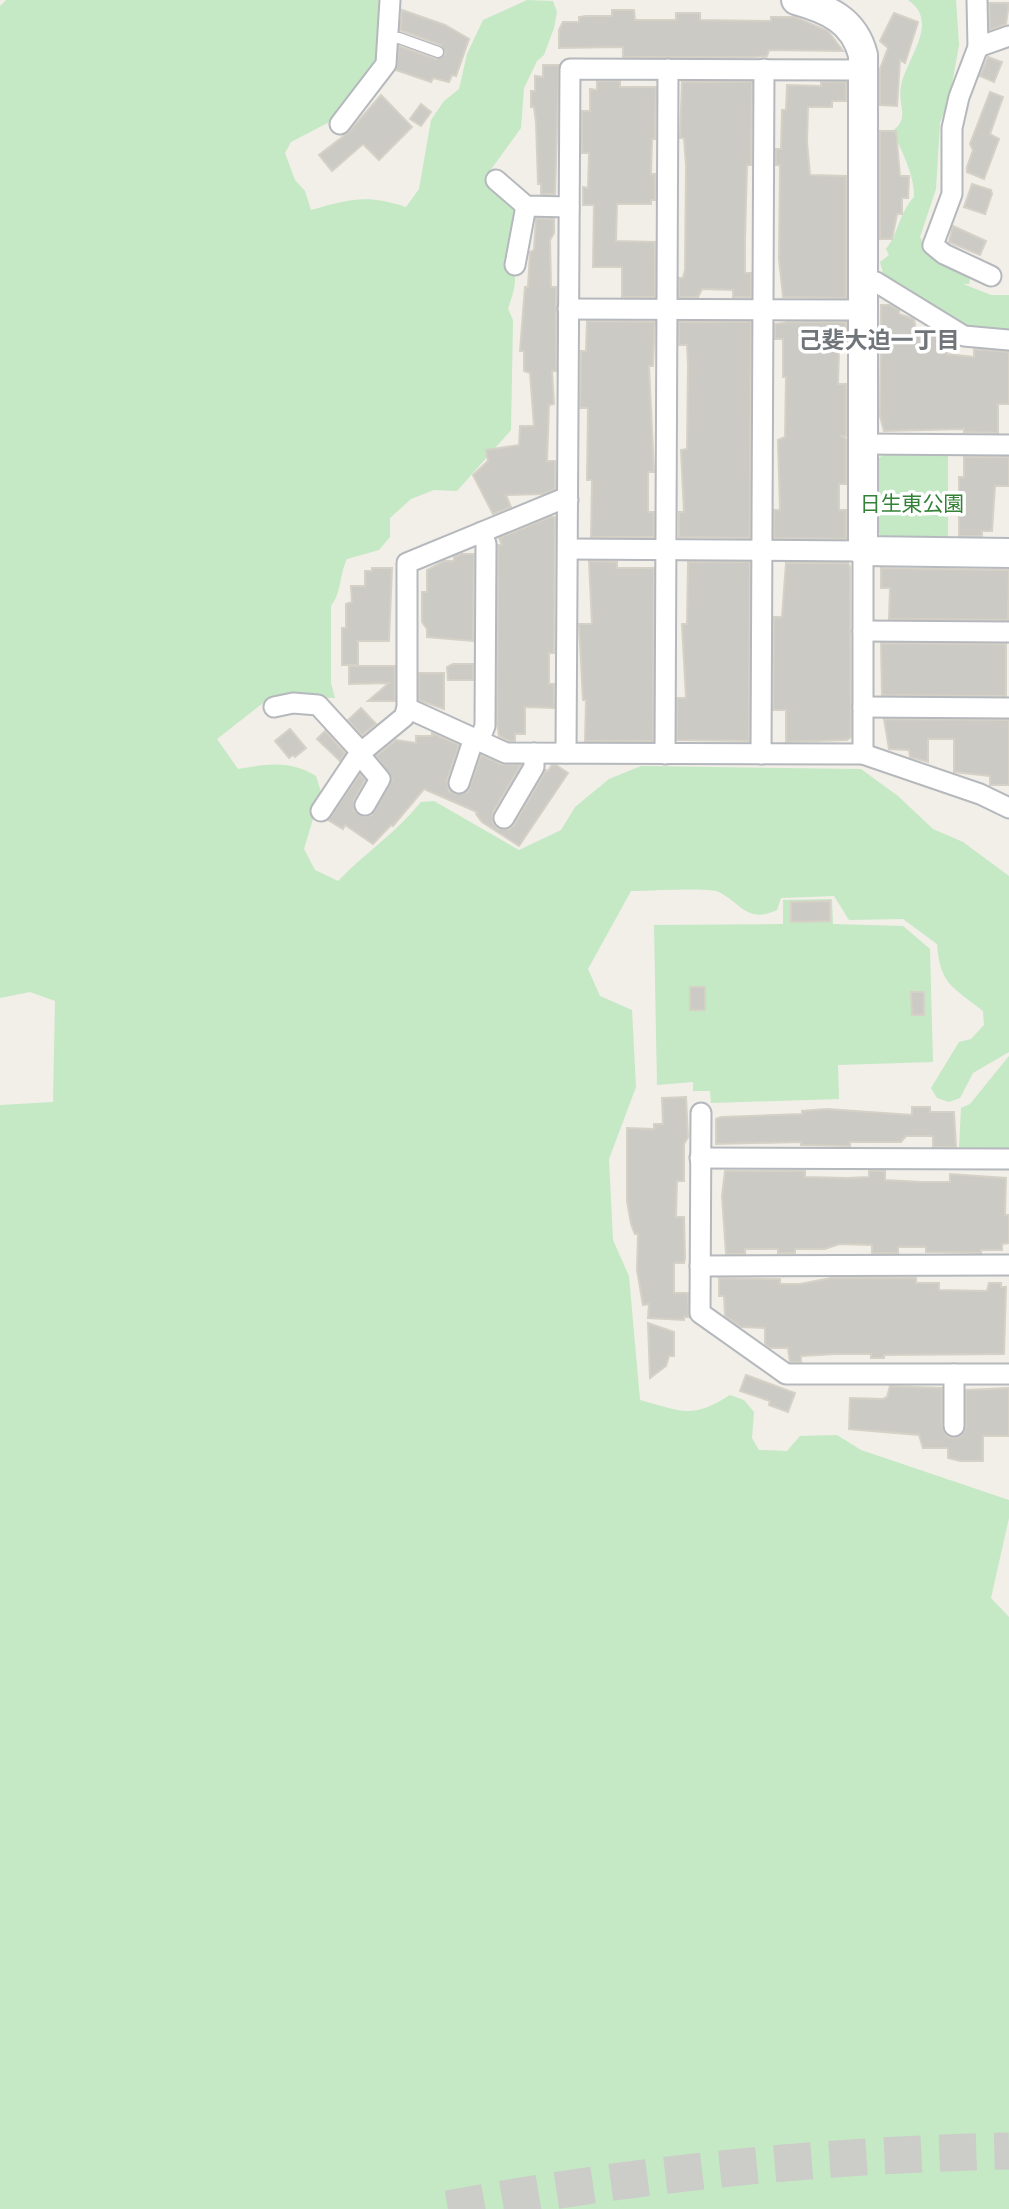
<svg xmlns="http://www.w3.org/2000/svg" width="1009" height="2209" viewBox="0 0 1009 2209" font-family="Quicksand,'Noto Sans JP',sans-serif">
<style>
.green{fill:#c5e8c5}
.building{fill:#cccac5;stroke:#d6d1c6;stroke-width:2}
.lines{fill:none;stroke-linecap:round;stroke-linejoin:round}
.highway-tunnel{stroke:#ccccc8;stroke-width:37;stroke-dasharray:37 18;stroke-linecap:butt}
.lane-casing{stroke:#b5b8bc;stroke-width:13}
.street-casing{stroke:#b5b8bc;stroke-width:23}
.secondary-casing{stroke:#b6babf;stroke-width:32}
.lane{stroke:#fff;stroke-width:10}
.street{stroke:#fff;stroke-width:19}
.secondary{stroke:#fff;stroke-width:28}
.labels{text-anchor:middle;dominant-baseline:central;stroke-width:7;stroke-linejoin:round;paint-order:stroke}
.park-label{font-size:21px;fill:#348238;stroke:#fff}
.neighbourhood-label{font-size:23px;font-weight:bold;fill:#70757a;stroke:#fff}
</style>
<rect width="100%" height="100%" fill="#f1efe8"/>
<g class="green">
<path d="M6 0H384L378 17 381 56 337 118 291 142 285 153 295 180 305 191 311 210C351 199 366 194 406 207L419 189 431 120 444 101 459 89 467 54 483 20 527 0 553 1 557 12 554 28 544 55 537 61 524 88 521 128 489 172 492 181 519 205 512 267C519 281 512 295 508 309L513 320 511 430 457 491 434 490 411 499 390 518V537L379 550 347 559C339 575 342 592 331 606V683L335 698 272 696 217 739 238 769C268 764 289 760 316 776L321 792 304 849 315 870 338 881C366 852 396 833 421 802L434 801 519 850 561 830 575 807 609 779 641 766 861 769 898 796 933 829 963 842 1009 876V1052L973 1073 960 1098 949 1102 937 1098 931 1088 959 1042 971 1039 984 1025 983 1011C953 987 940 985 937 944L903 919 849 920 834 896 781 898 777 910C747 924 741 903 719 892 707 887 648 891 631 891L588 969 600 996 632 1010 636 1087 609 1159 613 1240 629 1276 640 1400C682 1411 691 1420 730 1395L744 1400 754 1412 752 1438 759 1450 787 1451 800 1436 837 1435 861 1450 1009 1500V1518L991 1598 1009 1617V2209H0V1105L53 1102 55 1001 30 992 0 998V6Z"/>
<path d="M908 0H956L959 45 950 96 940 123 936 189 920 237 925 246 971 274 969 284H963L991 295H1009V334L974 332 884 277 880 262 889 255 886 249C899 233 899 213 914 197 915 177 902 150 892 131 911 120 897 103 901 86 906 59 941 22 908 0Z"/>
<path d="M884 454 948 456V539L885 540 874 529 879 458Z"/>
<path d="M832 899 833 924 903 926 930 949 933 1062 838 1065 839 1099 711 1103 710 1091H693V1082L657 1085 654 925 783 924V900Z"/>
<path d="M1009 1056V1148H959L961 1108 970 1104Z"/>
</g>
<g class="building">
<path d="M989 3H1009L1006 24 990 30Z"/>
<path d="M402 10 445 25 469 39 456 76 452 75 449 82 433 78 431 82 396 70 399 46 436 59 445 54 441 45 400 30Z"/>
<path d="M612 10H634L635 20H676V13H700V20L771 21V17H795L828 31 843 51 769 50 767 56 753 57H623V47L559 48V30L563 22H579V17L586 16H612Z"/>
<path d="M894 13 918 22 905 63 900 60 897 106 880 105V69L888 48 880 41Z"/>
<path d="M988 57 1002 62 994 82 980 76Z"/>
<path d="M543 65H559L555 194H541V184H538L536 122 534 107H531V91H535V76L543 77Z"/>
<path d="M597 81H620V87H656L655 139H652L651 174H655V200H651V204H617L616 241 655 242V297H622V267H593L594 205H583V187L588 188 589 153H582V111H590V89L597 90Z"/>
<path d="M682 82H752L751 165H747L745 240V273H751V297H733V290L702 289 698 297H679V278H683L685 270 686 166 684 138H680Z"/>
<path d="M821 82H846V101H832V107H808L807 142 810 175 846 176V298L783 297 779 259 780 165H776V149H781L782 110H786L787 85 821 86Z"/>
<path d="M990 92 1003 97 990 134 999 139 984 179 967 172V167L973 150 970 144Z"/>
<path d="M381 95 412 127 379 160 363 144 332 171 319 155 349 132Z"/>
<path d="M421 104 431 112 421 126 410 119Z"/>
<path d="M880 131H896L900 176H909L908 198H902V214H897L892 239H880Z"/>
<path d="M972 184 991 190 992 194 985 214 964 207Z"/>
<path d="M536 218 554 219V233L550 240 551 287H556V371H552L554 404 549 405 547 461H555V489L543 494 506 495 511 507 493 514 473 475 488 461 486 450 519 445 520 426H534L530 373 524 371V351H520L525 287H528L530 252 534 250Z"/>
<path d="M953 226 986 241 980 255 949 242Z"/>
<path d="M881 305H890L899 310V314L914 319 916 331H933L938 338 947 340V354L974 357V349L1009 352V404H998V433L964 432V429L884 431 880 416Z"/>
<path d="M587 321 655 322 653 366H649L654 472H648V512H654V537H591L592 480H587L588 408H580L581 351H586Z"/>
<path d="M679 322H751L750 538 679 537V512H684L681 450 687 449 688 365 687 345H679Z"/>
<path d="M788 322H846V350H839L838 384H846V436H842L846 439V484H839V510H846V539L774 538V510H780L778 440 785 437 786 377H783V339H775V324Z"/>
<path d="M964 457H1009V486H995L992 531H982V536H959V477H964Z"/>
<path d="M550 517H555L554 653H549V684H554V708L525 707V734H515V741H509L499 736 497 724 498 545H502L499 538Z"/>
<path d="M462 554H474L473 641 427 637V629L422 622V592H427V570L444 561H454V557Z"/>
<path d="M589 561 617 562V568H654L653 741H585L586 700H583L579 624H592Z"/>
<path d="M688 562H750L749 741 677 740V698H686L682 624H687Z"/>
<path d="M786 563H848L850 567 851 737 847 740 786 742V710H773L774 617H782Z"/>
<path d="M372 568H392L389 641H358V665H342V628H346V604L352 602 351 586H365V571H372Z"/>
<path d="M881 568 1009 570 1008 620 889 619 890 588H881Z"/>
<path d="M881 643 1006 644V696L882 695Z"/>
<path d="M453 664H473V680H448L447 667Z"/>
<path d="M349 666H395V701H368L389 683 349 684Z"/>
<path d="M419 673H444V709L419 700Z"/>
<path d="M361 708 376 724 362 735 348 720Z"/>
<path d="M884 719 1009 720V785H990V776L954 772V739H928V762L910 757 909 750 889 749Z"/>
<path d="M290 729 306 748 295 757 293 755 289 758 275 741Z"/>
<path d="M325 731 345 753 340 761 317 739Z"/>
<path d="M432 733 459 745 447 780 449 791 455 794 468 792 481 755 501 764 521 765 493 812V823L498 829H509L514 825 546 770 548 771 552 765H556L568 773 519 846 482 822 476 814 477 812 424 789 393 826 391 825 373 844 345 825 343 829 328 820 360 774 365 780 354 800V810L364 817 372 815 392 779 376 756 396 740 416 743V736H432Z"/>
<path d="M830 901V921L791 922V902Z"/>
<rect x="690" y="987" width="15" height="23"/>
<path d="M911 992H924V1015H912Z"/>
<path d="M686 1097 688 1137 684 1144V1181H677L676 1217H684L685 1259 684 1263H674V1293H688L689 1317H684V1320L648 1318 649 1304 643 1305 637 1270 638 1234H635L631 1224 627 1201V1128L654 1129V1124H663L662 1098Z"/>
<path d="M912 1107H930V1112H954L956 1147H933V1136H906L901 1142H850V1146L801 1145V1142L716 1144V1119L721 1117 802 1114V1111L827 1109 912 1115Z"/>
<path d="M725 1171H805V1177L847 1178 869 1177V1171H885V1180L922 1182H950V1174L1006 1178 1005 1215H1009V1243L1002 1244V1250H981V1253L926 1252V1247H898V1253H872V1245L839 1244 825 1249H795V1253H778V1249H745V1254H726L722 1196Z"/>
<path d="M719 1278 780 1279V1284H800L831 1278H916V1283H939V1290L987 1291 989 1283H1001V1287H1006L1004 1354 884 1355V1358H871V1354H835L801 1356V1362H790L788 1348H770L765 1344V1328L741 1327 725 1316 724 1296H719Z"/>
<path d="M648 1323 674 1332V1356H669L666 1366 650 1378Z"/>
<path d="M746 1375 795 1393 788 1412 769 1405 770 1401 740 1391Z"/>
<path d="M890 1386 942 1388V1427L947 1436 953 1438 961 1436 966 1427V1390L1009 1388V1436H983V1461H960L948 1458V1448H923L919 1435 849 1429 850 1398 883 1399 887 1397Z"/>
</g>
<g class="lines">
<path class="highway-tunnel" d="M448 2209C635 2174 818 2155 1009 2151"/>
<g class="lane-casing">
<path id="lane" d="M387 38H399L438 52"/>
</g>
<g class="street-casing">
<g id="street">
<path d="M977 0 978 47 959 97 952 128V194L933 245 944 254 991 276"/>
<path d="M978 47 1009 36"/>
<path d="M340 124 386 64 390 0"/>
<path d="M496 180 526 206 569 207"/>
<path d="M515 265 526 206"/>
<path d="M863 281 876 282 964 336 1009 340"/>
<path d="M568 309 863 310"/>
<path d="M862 444 1009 445"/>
<path d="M568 500H560L407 563V708L506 753 863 754 980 794 1009 808"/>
<path d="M568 549 863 551V754"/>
<path d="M863 631 1009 632"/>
<path d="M274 707 293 703 318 705 361 752"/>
<path d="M863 707 1009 708"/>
<path d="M479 741 485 726 486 544 482 532"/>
<path d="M566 753 570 69 864 70"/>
<path d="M359 754 380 779 365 805"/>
<path d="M665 754 668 69"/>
<path d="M761 754 764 69"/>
<path d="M459 783 474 738"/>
<path d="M321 811 359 754 404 717 407 708"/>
<path d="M504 818 534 767V753"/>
<path d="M701 1113 700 1313 786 1374H1009"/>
<path d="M700 1158 1009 1159"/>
<path d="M700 1266 1009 1265"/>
<path d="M954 1426V1374"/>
</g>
</g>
<g class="secondary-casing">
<path id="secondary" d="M796 0C828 9 854 20 863 55V551L1009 553"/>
</g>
<use href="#lane" class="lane"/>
<use href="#street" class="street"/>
<use href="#secondary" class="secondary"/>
</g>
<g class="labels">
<g class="park-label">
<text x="912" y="503">日生東公園</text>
</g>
<g class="neighbourhood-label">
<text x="879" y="339">己斐大迫一丁目</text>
</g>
</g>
</svg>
